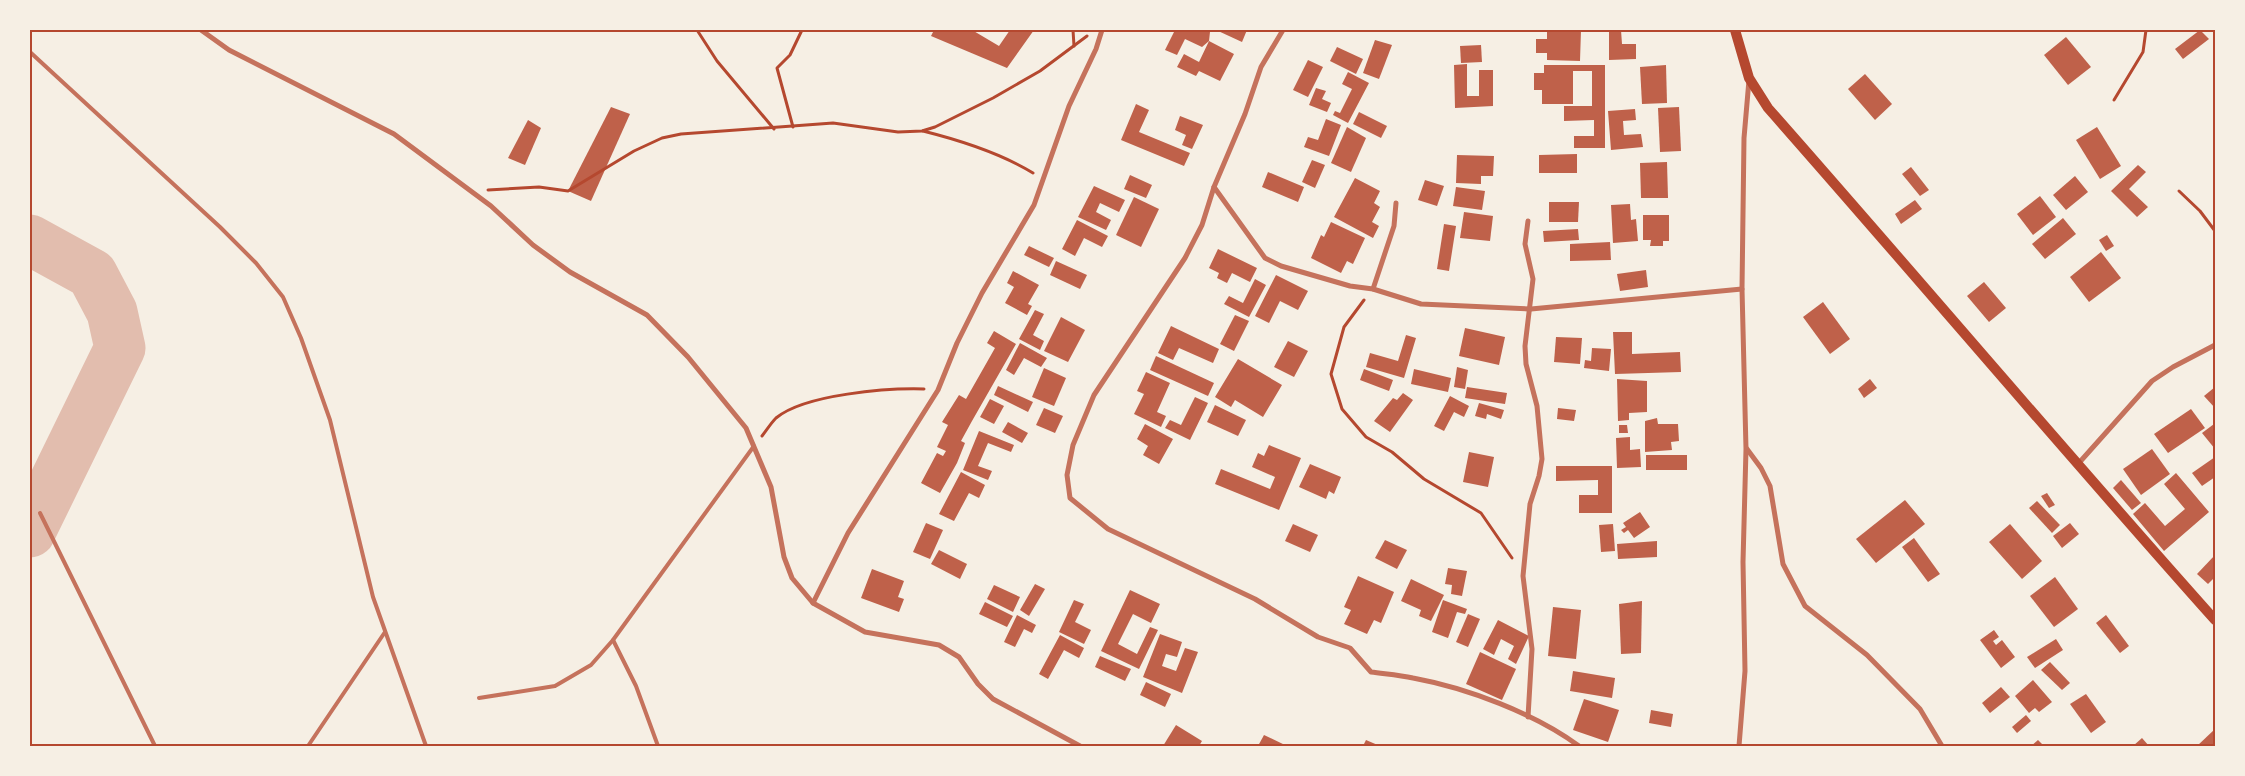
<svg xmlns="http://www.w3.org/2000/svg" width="2245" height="776" viewBox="0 0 2245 776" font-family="'Fira Sans Condensed',sans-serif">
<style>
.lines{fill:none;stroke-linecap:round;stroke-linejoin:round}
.taxiway{stroke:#e2bdae;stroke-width:51}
.building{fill:#bf614a}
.path{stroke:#b5482f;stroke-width:3}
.service{stroke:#c5725c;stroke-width:4}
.minor{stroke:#c5725c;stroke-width:5}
.secondary{stroke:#b5482f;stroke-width:10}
.neatline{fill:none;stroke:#b5482f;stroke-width:2}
</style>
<rect width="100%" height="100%" fill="#f6efe4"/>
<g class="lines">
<path class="taxiway" d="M30 240 92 274 112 312 120 348 30 532"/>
</g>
<g class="building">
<path d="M934 30H972L999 46 1010 30H1034L1007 68 931 36Z"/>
<path d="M1175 30H1206L1210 32 1209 41 1202 47 1185 39 1177 55 1165 50Z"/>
<path d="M1216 30H1247L1242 42Z"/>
<path d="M1547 30H1581L1580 61 1547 60V53H1536V39H1547Z"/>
<path d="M1609 30H1621L1622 44H1636V59L1609 60Z"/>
<path d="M2200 30 2209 39 2183 59 2175 49Z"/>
<path d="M2066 37 2091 67 2068 85 2044 55Z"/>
<path d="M1375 40 1392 45 1379 79 1363 73Z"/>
<path d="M1209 41 1234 54 1220 81 1199 71 1196 76 1177 67 1184 54 1199 62Z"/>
<path d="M1481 45 1482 62 1461 63 1460 46Z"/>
<path d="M1337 47 1363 59 1356 74 1330 61Z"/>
<path d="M1308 60 1323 67 1308 97 1293 90Z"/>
<path d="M1467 64V96H1479V70H1493V106L1455 108 1454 65Z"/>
<path d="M1544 65H1605V148H1574V136H1594V120L1564 121V106H1592V71H1573V104H1542V90H1534V73H1544Z"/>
<path d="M1666 65 1667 103 1642 104 1640 67Z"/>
<path d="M1348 72 1369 83 1348 123 1333 115 1335 111 1340 113 1352 89 1342 84Z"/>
<path d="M1865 74 1892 104 1875 120 1848 89Z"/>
<path d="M1316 88 1326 91 1322 99 1331 103 1327 112 1309 105Z"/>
<path d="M1136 104 1149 110 1139 132 1190 153 1184 166 1121 140Z"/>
<path d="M611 107 630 114 591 201 568 191Z"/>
<path d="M1679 107 1681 151 1660 152 1658 108Z"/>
<path d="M1635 109 1636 120 1623 121 1624 135 1641 134 1643 147 1611 150 1608 111Z"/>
<path d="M1359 112 1387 126 1381 138 1353 124Z"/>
<path d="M1180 116 1203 125 1192 149 1182 145 1186 135 1175 130Z"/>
<path d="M1326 119 1341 125 1329 156 1304 147 1308 137 1318 140Z"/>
<path d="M528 120 541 128 525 165 508 158Z"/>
<path d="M1347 127 1366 138 1351 172 1331 163Z"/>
<path d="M2097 127 2121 166 2100 179 2076 140Z"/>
<path d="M1577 154V173H1539V155Z"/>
<path d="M1457 155 1494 156 1493 176H1481V184L1456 183Z"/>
<path d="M1312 160 1325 165 1315 188 1302 182Z"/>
<path d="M1667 162 1668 198H1641L1640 163Z"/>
<path d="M2138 165 2146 172 2129 189 2148 207 2137 217 2111 191Z"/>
<path d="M1911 167 1929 190 1920 196 1902 174Z"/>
<path d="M1268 172 1304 187 1298 202 1262 187Z"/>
<path d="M1130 175 1152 185 1146 198 1124 189Z"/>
<path d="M2075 176 2088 192 2066 210 2053 195Z"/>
<path d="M1355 178 1380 191 1374 203 1380 207 1372 222 1379 226 1373 238 1334 217Z"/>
<path d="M1425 180 1444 186 1437 206 1418 200Z"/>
<path d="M1094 186 1125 200 1119 212 1100 203 1096 212 1111 220 1106 230 1078 217Z"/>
<path d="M1456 187 1485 191 1482 210 1453 206Z"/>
<path d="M2040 196 2056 217 2033 235 2017 214Z"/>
<path d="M1134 197 1159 209 1141 247 1116 235Z"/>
<path d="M1915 200 1922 209 1901 224 1895 214Z"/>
<path d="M1549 202H1579L1578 222H1549Z"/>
<path d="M1630 204 1631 220 1636 219 1638 241 1613 243 1611 205Z"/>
<path d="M1464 212 1493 216 1490 241 1460 238Z"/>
<path d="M1643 215H1669V241H1663V246H1650L1651 240H1643Z"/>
<path d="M2063 218 2076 234 2045 259 2032 244Z"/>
<path d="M1077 220 1108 236 1102 247 1084 238 1075 256 1062 249Z"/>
<path d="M1331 222 1365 238 1353 264 1347 261 1341 273 1311 258 1321 235 1324 237Z"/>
<path d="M1444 224 1456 226 1449 271 1437 269Z"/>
<path d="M1578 229 1579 240 1544 242 1543 231Z"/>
<path d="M2107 235 2114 246 2106 251 2099 240Z"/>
<path d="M1610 242 1611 260 1570 261V244Z"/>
<path d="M1029 246 1054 258 1049 267 1024 255Z"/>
<path d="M1218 249 1257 268 1250 282 1232 273 1227 283 1217 278 1219 273 1209 268Z"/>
<path d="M2101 252 2121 278 2089 302 2070 277Z"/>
<path d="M1056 261 1087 275 1080 289 1050 275Z"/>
<path d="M1646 270 1648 287 1620 291 1617 274Z"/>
<path d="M1013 271 1039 285 1028 304 1032 306 1027 315 1005 303 1014 287 1007 283Z"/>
<path d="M1276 275 1308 291 1298 310 1280 301 1269 323 1255 316Z"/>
<path d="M1255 279 1266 285 1249 317 1224 304 1229 296 1243 303Z"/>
<path d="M1984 282 2006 308 1989 322 1967 296Z"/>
<path d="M1823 302 1850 339 1830 354 1803 317Z"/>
<path d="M1035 310 1044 314 1033 335 1044 341 1040 350 1019 339Z"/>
<path d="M1235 315 1249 321 1234 351 1220 344Z"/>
<path d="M1061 317 1085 330 1068 362 1044 351Z"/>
<path d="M1171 326 1219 349 1213 363 1179 348 1173 360 1158 353Z"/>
<path d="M1465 328 1505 337 1499 365 1459 356Z"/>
<path d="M994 331 1016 344 972 421 961 441 965 443 957 463 940 493 921 483 937 453 943 456 946 451 937 447 948 425 942 422 959 395 966 399 995 348 987 343Z"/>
<path d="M1613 332H1632V354L1680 352 1681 372 1615 374Z"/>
<path d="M1406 335 1416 338 1404 378 1366 367 1370 353 1398 361Z"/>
<path d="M1556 337 1582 338 1580 364 1554 362Z"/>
<path d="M1288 341 1308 351 1294 377 1274 367Z"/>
<path d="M1020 343 1047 358 1041 367 1024 358 1014 375 1006 370Z"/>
<path d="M1592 348 1611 349 1609 371 1584 368 1585 360 1591 361Z"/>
<path d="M1156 356 1214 383 1208 396 1150 370Z"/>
<path d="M1238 359 1282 385 1263 417 1235 400 1231 407 1215 397Z"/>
<path d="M1457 367 1468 370 1465 389 1454 387Z"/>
<path d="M1044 368 1066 378 1054 406 1032 397Z"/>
<path d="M1364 369 1393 380 1389 391 1360 380Z"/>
<path d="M1414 369 1451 378 1448 392 1411 384Z"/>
<path d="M1146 372 1170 383 1157 412 1166 416 1161 427 1134 414 1144 394 1137 391Z"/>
<path d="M1617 379 1647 381V412L1629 413V420L1618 421Z"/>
<path d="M1870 379 1877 388 1864 398 1858 389Z"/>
<path d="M998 386 1033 402 1028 412 994 395Z"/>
<path d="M1467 387 1507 393 1505 404 1465 398Z"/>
<path d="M2215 387V408L2204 396Z"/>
<path d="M1403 393 1413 400 1390 432 1374 421 1393 398 1397 400Z"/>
<path d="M1450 396 1469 406 1464 417 1454 412 1444 431 1434 426Z"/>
<path d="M1195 397 1208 403 1190 440 1165 428 1170 420 1181 425Z"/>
<path d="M990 399 1004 406 994 424 980 417Z"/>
<path d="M1479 403 1504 410 1501 419 1487 414 1486 419 1475 416Z"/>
<path d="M1215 405 1246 420 1238 436 1207 422Z"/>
<path d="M1044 408 1063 416 1055 433 1036 425Z"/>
<path d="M1558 408 1576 410 1574 421 1557 419Z"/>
<path d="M2191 409 2205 428 2168 453 2154 434Z"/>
<path d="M1657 418 1658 424H1678L1679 441 1671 442 1672 450 1645 452V421Z"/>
<path d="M1008 422 1028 433 1022 443 1002 432Z"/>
<path d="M1145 424 1173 439 1159 464 1143 455 1148 446 1137 439Z"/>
<path d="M2214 424 2215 425V449L2202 433Z"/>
<path d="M1619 425H1627L1628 433H1619Z"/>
<path d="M979 431 1014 445 1011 452 988 443 978 466 992 471 988 480 963 470Z"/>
<path d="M1630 437V450L1640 449 1641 467 1617 468 1616 438Z"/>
<path d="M1269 445 1301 458 1279 510 1215 484 1221 469 1270 489 1275 477 1252 467 1258 453 1264 456Z"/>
<path d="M2152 449 2170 474 2141 495 2123 469Z"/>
<path d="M1469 452 1494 457 1488 487 1463 482Z"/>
<rect x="1646" y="455" width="41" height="15"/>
<path d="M2215 457V477L2202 486 2192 473Z"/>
<path d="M1310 464 1341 477 1334 494 1329 491 1326 499 1299 487Z"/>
<path d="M1556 466H1612V513H1579V495H1598V480L1556 481Z"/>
<path d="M961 472 985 485 979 498 969 493 954 521 939 514Z"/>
<path d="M2176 473 2209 512 2164 551 2133 514 2145 503 2165 526 2185 509 2164 484Z"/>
<path d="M2121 480 2141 503 2132 510 2113 488Z"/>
<path d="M2047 493 2055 505 2049 508 2041 496Z"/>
<path d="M1905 500 1925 524 1876 563 1856 539Z"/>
<path d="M2037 501 2060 525 2052 533 2029 508Z"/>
<path d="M1640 512 1650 527 1634 538 1628 530 1624 533 1621 530 1626 527 1623 523Z"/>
<path d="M926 523 943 530 930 559 913 552Z"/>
<path d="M2070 523 2079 534 2062 548 2053 536Z"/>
<path d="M1293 524 1318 535 1310 552 1285 541Z"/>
<path d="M1613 524 1615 551 1601 552 1599 525Z"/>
<path d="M2010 524 2042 561 2022 579 1989 542Z"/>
<path d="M1914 538 1940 574 1928 582 1902 547Z"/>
<path d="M1385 540 1407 550 1397 569 1375 558Z"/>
<path d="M1657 541V557L1618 559 1617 544Z"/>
<path d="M939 550 967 564 960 579 931 564Z"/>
<path d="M2215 555V577L2208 584 2197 574Z"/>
<path d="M1448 568 1467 571 1462 596 1451 594 1452 585 1445 584Z"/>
<path d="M872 569 904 581 898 597 904 599 899 612 861 598Z"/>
<path d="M1358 576 1394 592 1381 623 1374 620 1367 634 1344 624 1351 610 1344 607Z"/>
<path d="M2055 577 2078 609 2054 627 2030 596Z"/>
<path d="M1411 579 1444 595 1431 621 1419 616 1421 610 1401 601Z"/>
<path d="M1035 584 1045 589 1029 616 1020 610Z"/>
<path d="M994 585 1020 597 1013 612 987 599Z"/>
<path d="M1130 590 1160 604 1151 623 1133 614 1118 644 1137 654 1150 627 1158 630 1139 669 1101 651Z"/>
<path d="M1074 600 1084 604 1075 622 1091 630 1084 644 1059 632Z"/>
<path d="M1443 600 1467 609 1465 614 1457 612 1448 638 1432 632Z"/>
<path d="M1642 601 1641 653 1621 654 1619 604Z"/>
<path d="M985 602 1013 616 1007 627 979 614Z"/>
<path d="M1553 607 1581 610 1576 659 1548 656Z"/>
<path d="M1468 614 1480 619 1468 647 1456 642Z"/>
<path d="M1017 615 1036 625 1032 633 1024 629 1015 647 1004 642Z"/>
<path d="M2106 615 2129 646 2120 653 2096 623Z"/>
<path d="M1498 620 1529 636 1516 664 1508 659 1514 646 1501 639 1494 655 1483 649Z"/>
<path d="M1994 630 1999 637 1993 641 1996 645 2002 640 2015 657 2001 668 1980 640Z"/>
<path d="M1160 634 1182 642 1177 657 1166 654 1162 666 1176 671 1185 648 1198 652 1182 693 1143 677Z"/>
<path d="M1060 635 1084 648 1079 658 1064 650 1048 679 1039 674Z"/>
<path d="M2056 639 2063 650 2035 668 2027 657Z"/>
<path d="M1480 652 1516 669 1502 700 1466 684Z"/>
<path d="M1100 656 1131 669 1125 681 1095 667Z"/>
<path d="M2050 662 2070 683 2062 690 2041 670Z"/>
<path d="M1573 671 1615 678 1612 698 1570 691Z"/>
<path d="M2033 680 2052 702 2039 712 2035 708 2029 713 2015 696Z"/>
<path d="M1146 682 1171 694 1165 707 1140 695Z"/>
<path d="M2001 687 2010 697 1990 713 1982 703Z"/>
<path d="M2086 694 2106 722 2091 733 2070 704Z"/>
<path d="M1584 699 1619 710 1608 742 1573 730Z"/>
<path d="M1651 710 1673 714 1671 727 1649 723Z"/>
<path d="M2026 715 2031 721 2017 733 2012 727Z"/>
<path d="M1176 725 1202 741 1199 746H1163Z"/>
<path d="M2215 729V746H2197Z"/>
<path d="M1264 735 1287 746H1258Z"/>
<path d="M2142 738 2149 746H2133Z"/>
<path d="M1366 740 1380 746H1363Z"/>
<path d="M2038 740 2044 746H2031Z"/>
</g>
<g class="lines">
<g class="path">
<path d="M697 30 717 61 774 129"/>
<path d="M1073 30 1074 46"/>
<path d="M2114 100 2143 52 2146 30"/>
<path d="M793 127 777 68 790 55 802 30"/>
<path d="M923 131C959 140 1002 154 1033 173"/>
<path d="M488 190 539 187 568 191 634 151 662 138 681 134 833 123 898 132 922 131 935 127 993 98 1040 71 1087 36"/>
<path d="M2179 191 2200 211 2215 231"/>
<path d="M1364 300 1344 327 1331 374 1342 409 1366 437 1392 452 1424 479 1481 513 1512 558"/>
<path d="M762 436C766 431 771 423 776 418 805 394 888 388 924 389"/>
</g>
<g class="service">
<path d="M30 52 220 227 256 263 283 297 301 338 330 420 373 597 426 746"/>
<path d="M40 513 155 746"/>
<path d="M613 640 636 686 658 746"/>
<path d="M479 698 555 686 591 665 613 640 754 446"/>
<path d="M308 746 385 632"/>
</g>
<g class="minor">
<path d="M201 30 229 50 394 134 491 206 533 245 570 272 647 315 688 357 746 428 771 487 784 557 792 578 813 603 865 632 939 645 959 657 978 684 993 699 1080 746"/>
<path d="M1283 30 1261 67 1245 114 1214 187 1202 225 1185 258 1094 395 1073 445 1067 475 1070 498 1108 529 1255 599 1318 637 1350 648 1371 672C1385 674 1399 675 1413 678 1467 688 1534 713 1579 746"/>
<path d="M1214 187 1265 258 1281 266 1350 286 1373 289 1421 304 1531 309 1742 289"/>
<path d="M1373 289 1394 226 1396 203"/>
<path d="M1747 449 1761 468 1770 486 1783 564 1805 606 1867 655 1920 709 1942 746"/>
<path d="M2078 464 2152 381 2173 367 2215 345"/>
<path d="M813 603 848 533 938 390 957 343 982 293 1034 205 1069 106 1096 49 1102 30"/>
<path d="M1528 717 1532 649 1523 576 1530 504 1539 476 1542 459 1537 406 1526 364 1525 346 1533 279 1525 244 1528 221"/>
<path d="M1739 746 1745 671 1743 562 1746 449 1742 289 1744 138 1749 80"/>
</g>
<path class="secondary" d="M1735 30 1749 78 1768 108C1918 278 2064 451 2215 620"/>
</g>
<rect width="2245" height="776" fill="none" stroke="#f6efe4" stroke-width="62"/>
<rect x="31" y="31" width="2183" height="714" class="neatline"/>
</svg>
